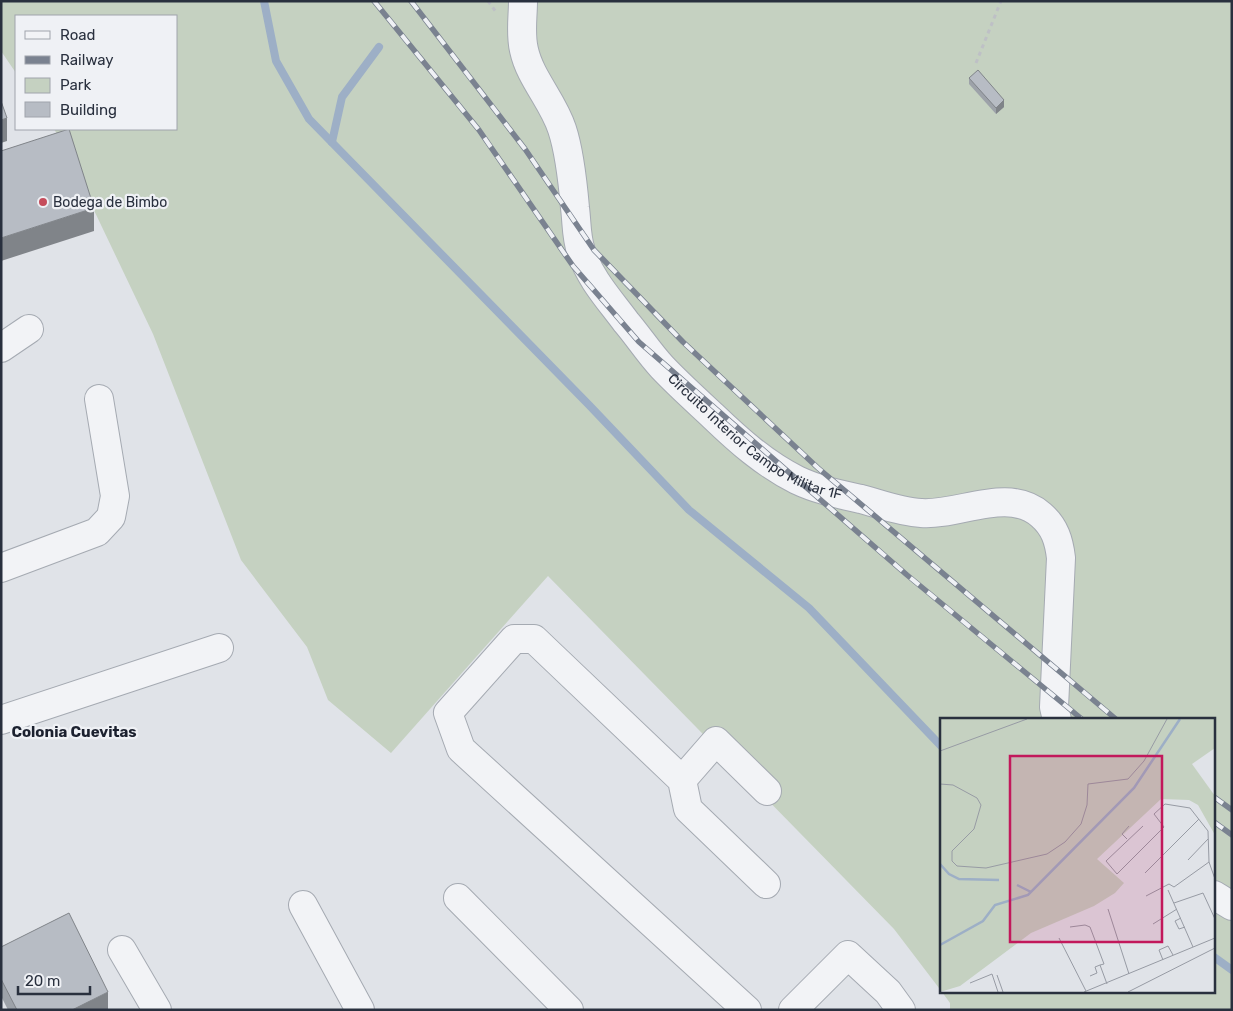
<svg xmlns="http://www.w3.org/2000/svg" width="1233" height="1011" viewBox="0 0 1233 1011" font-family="Rubik,sans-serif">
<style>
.green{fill:#c5d1c1}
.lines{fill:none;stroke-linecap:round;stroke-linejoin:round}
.stream{stroke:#9dafc6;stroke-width:8}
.minor-casing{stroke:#a5aab2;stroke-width:30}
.path{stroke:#bec0c6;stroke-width:3;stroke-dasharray:4 4;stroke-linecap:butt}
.minor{stroke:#f2f3f6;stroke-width:28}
.rail-casing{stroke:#7a8290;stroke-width:5.5}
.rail{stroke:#eff1f5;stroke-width:4;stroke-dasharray:11;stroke-linecap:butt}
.wall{fill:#9da2a9}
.shaded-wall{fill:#808489}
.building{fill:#b7bcc4;stroke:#808489}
.poi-dot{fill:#c54c5b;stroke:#eff1f5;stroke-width:2}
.labels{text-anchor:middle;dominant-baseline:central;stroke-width:4.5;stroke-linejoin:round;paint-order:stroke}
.poi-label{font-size:14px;fill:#29303e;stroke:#eff1f5;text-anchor:start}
.street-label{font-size:14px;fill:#29303e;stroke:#eff1f5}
.neighbourhood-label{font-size:15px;font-weight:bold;fill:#1c212f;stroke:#eff1f5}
.inset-river{fill:none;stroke:#9dafc6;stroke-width:2.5}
.inset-road{fill:none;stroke:#979ba4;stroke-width:1}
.view{fill:#c2185b;fill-opacity:0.15;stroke:#c2185b;stroke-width:2.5}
.inset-edge{fill:none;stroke:#29303e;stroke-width:2.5}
</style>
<rect width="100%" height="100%" fill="#e0e3e8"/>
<path class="green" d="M1 1H1232V1010H950V1003L942 992H1214V720H942V992L894 929 548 576 391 753 328 700 307 647 241 560 153 334 60 139 54 129H176V16H16V73L1 51Z"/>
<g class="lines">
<g class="stream">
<path d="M264 1 276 61 309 119 589 405 689 510 809 608 942 747"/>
<path d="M332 142 342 97 379 47"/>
<path d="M1214 957 1232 970"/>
</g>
<g class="minor-casing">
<g id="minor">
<path id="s1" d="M523 1C523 17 520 34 524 50 530 78 553 101 562 129 569 150 573 185 575 208 577 223 576 237 581 251 590 279 609 299 626 322 638 336 649 353 662 367 678 384 696 400 713 416 739 441 765 464 797 480 818 490 839 494 861 499 880 504 901 512 921 513 959 516 1008 486 1041 515 1055 527 1059 541 1061 558L1054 707 1057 720"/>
<path d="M1 348 29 329"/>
<path d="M1 568 97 532 111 517 115 496 99 399"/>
<path d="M1 720 219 648"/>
<path d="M682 780 716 741 767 791"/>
<path d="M1214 895 1232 906"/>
<path d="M458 898 569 1010"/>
<path d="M303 905 360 1010"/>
<path d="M122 950 157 1010"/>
<path d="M747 1010 461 749 448 713 514 639H534L682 780 688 809 766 884"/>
<path d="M793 1010 848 955 888 992 901 1010"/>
</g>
</g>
<g class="path">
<path d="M488 1 496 12"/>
<path d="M976 63 1001 1"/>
</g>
<use href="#minor" class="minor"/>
<g class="rail-casing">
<g id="rail">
<path d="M374 1 479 130 573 266 639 342 907 575 1083 720"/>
<path d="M411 1 525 149 594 250 683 342 818 468 1117 720"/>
<path d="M1214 797 1232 810"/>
<path d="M1214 822 1232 835"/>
</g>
</g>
<use href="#rail" class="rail"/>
</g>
<g class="wall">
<path d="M969 78 1004 107 996 114 969 84Z"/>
<path d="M1 947 108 1009 8 1010 1 996Z"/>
</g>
<g class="shaded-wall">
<path d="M1004 100V107L996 114V108Z"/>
<path d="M7 118V141L1 143V120Z"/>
<path d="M94 208V231L1 261V238Z"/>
<path d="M108 992V1009L107 1010H72Z"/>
</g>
<g class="building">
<path d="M978 70 1004 100 996 108 969 78Z"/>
<path d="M1 101 7 118 1 120Z"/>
<path d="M69 129 94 208 1 238V151Z"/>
<path d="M69 913 108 992 72 1010H17L1 979V947Z"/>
</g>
<circle class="poi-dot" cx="43" cy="202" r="5"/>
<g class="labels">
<g class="poi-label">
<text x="53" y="202">Bodega de Bimbo</text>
</g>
<g class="street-label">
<text stroke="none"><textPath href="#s1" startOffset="521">Circuito Interior Campo Militar 1F</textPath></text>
</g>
<g class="neighbourhood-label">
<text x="74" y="732">Colonia Cuevitas</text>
</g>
</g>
<g transform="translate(940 718)">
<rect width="275" height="275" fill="#e0e3e8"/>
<path d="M0 1H275V30L252 46 275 78V117L258 87 249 82 221 81 157 141 184 165 175 175 154 188 91 215 20 268 0 274Z" fill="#c5d1c1"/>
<path class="inset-river" d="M0 146 9 156 19 161 59 162M77 167 91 174M0 227 43 203 55 187 88 177 194 70 240 1"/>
<path class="inset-road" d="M0 33 87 1M0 66 13 67 37 80 41 87 34 111 12 133V143L17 148 46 150 107 136 125 124 141 106 147 87 148 66 188 61 204 43 227 1M203 108 166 143 177 156 224 109 214 96 225 86 250 90 268 113 269 144 275 161M187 121 182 116 189 108M248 142 268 121M205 155 259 101M228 172 253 229M206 178 229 166 234 169 269 144M234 185 263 175 275 201M168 191 189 256M241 200 235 203 239 211 245 209M213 206 237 191M130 209 145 207 150 209 164 246 160 247 167 266M119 220 146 273M223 242 219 232 228 228 233 237M57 257 63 274M150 258 157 255 155 249 160 247M30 265 52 256 58 274M144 274 275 220M188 274 275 230"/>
<path class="view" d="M70 38H222V224H70Z"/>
<rect width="275" height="275" class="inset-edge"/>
</g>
<rect width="1233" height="1011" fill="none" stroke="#29303e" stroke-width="5"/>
<rect x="15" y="15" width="162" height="115" fill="#eff1f5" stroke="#a0a4ac"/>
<rect x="25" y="31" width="25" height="8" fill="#f2f3f6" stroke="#a0a4ac"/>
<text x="60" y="40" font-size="15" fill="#29303e">Road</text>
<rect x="25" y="56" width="25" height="8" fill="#7a8290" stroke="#a0a4ac"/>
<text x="60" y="65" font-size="15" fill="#29303e">Railway</text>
<rect x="25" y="78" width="25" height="15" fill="#c5d1c1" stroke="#a0a4ac"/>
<text x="60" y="90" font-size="15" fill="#29303e">Park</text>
<rect x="25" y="102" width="25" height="15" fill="#b7bcc4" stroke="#a0a4ac"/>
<text x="60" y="115" font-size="15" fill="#29303e">Building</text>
<path d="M18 986v8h72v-8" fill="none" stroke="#29303e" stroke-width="2.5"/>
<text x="25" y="986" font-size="15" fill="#29303e" stroke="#eff1f5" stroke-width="4" paint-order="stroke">20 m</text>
</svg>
